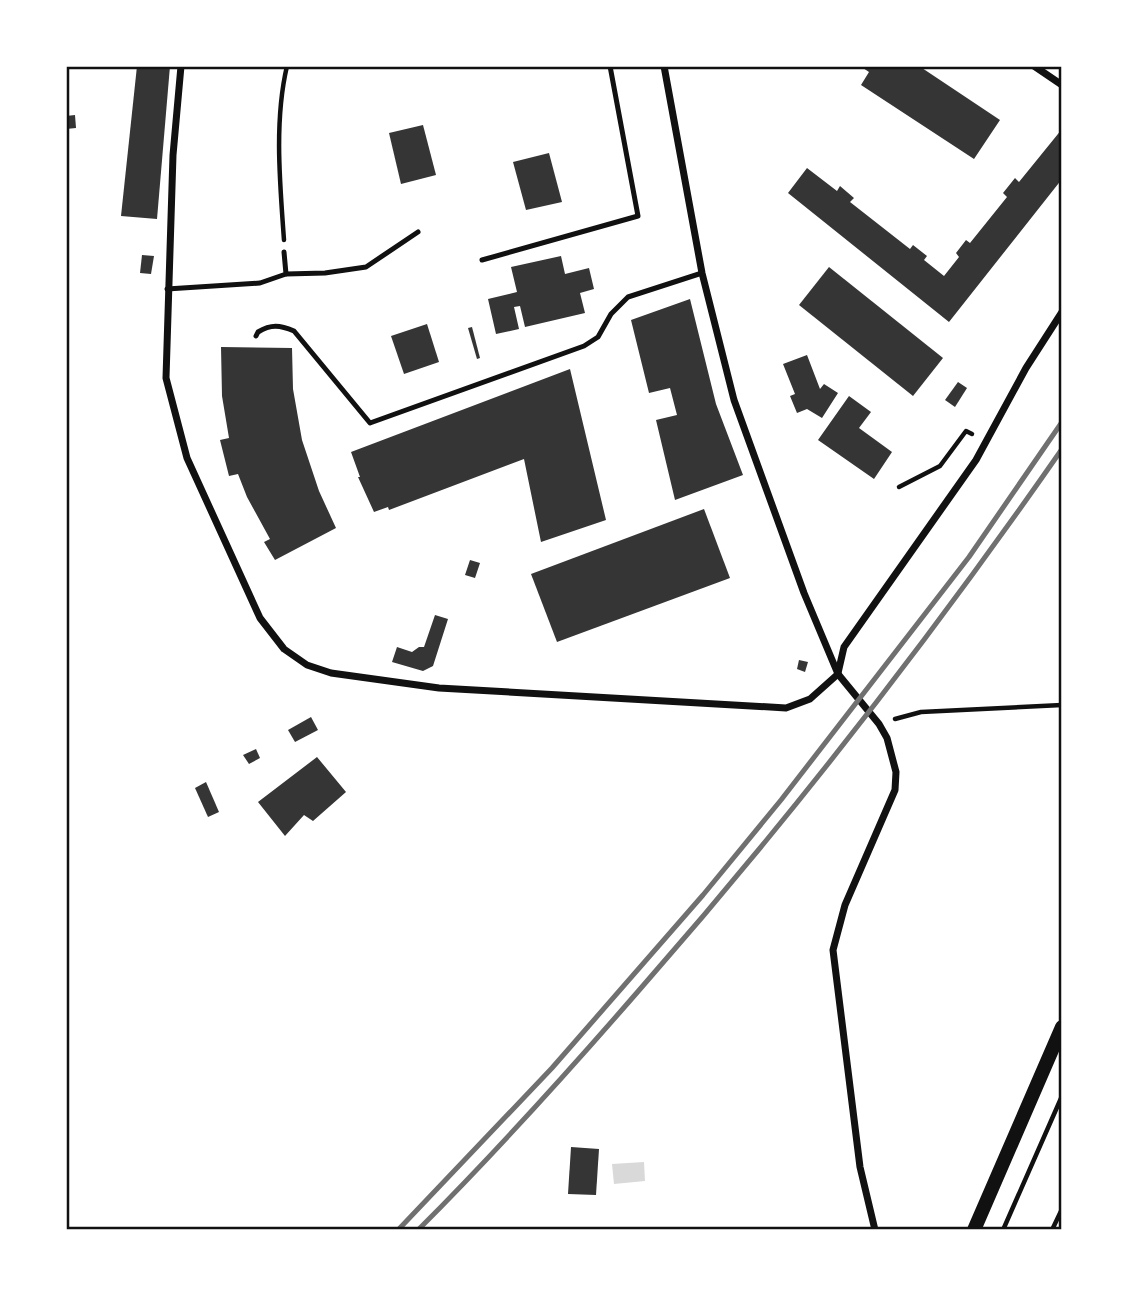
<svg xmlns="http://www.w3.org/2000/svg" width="1128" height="1296" viewBox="0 0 1128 1296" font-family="'Public Sans',sans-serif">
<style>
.water{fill:#d9d9d9}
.building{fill:#353535}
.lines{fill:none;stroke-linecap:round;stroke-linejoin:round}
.path{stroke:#111;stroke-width:4.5}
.service{stroke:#111;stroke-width:5}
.minor{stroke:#111;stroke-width:7}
.secondary{stroke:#111;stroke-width:14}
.rail{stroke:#707070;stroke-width:5}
.neatline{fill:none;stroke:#111;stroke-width:2.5}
</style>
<rect width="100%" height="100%" fill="#fff"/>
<path class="water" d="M644 1162 645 1181 614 1184 612 1164Z"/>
<g class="building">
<path d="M137 66H170L157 219 121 216Z"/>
<path d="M860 66H919L1000 120 974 159 861 85 869 72Z"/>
<path d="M75 115 76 128 66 129V116Z"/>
<path d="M423 125 436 175 401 184 389 133Z"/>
<path d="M1062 129V179L949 322 788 193 807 168 837 191 840 186 854 198 850 202 910 249 913 245 927 256 924 260 944 276 959 257 956 253 966 240 970 243 1007 197 1003 193 1015 178 1019 182Z"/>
<path d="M549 153 562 202 526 210 513 162Z"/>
<path d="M142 255 154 256 151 274 140 273Z"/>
<path d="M561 256 565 274 589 268 594 289 580 293 585 313 525 327 520 306 514 307 519 329 496 334 488 299 517 292 511 267Z"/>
<path d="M829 267 943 358 913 396 799 305Z"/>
<path d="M690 299 716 404 743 475 675 500 656 420 677 415 670 388 649 393 631 320Z"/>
<path d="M427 324 439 362 404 374 391 336Z"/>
<path d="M472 327 480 358 477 359 468 328Z"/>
<path d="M221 347 292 348 293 389 302 440 319 491 336 528 275 560 264 542 270 539 247 497 238 474 229 476 220 440 229 438 222 396Z"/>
<path d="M807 355 820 389 824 384 838 393 822 418 807 409 797 413 790 396 795 394 783 364Z"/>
<path d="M570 369 606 520 541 542 524 459 389 510 388 507 374 512 358 477H360L351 452Z"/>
<path d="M958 382 967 388 955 407 945 400Z"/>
<path d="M849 396 871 412 859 428 892 452 874 479 818 440Z"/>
<path d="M704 509 730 578 557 642 531 574Z"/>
<path d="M470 560 480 563 475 578 465 575Z"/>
<path d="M435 615 448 619 433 666 423 671 392 662 397 647 412 652 419 647H424Z"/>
<path d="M799 660 808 662 805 672 797 669Z"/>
<path d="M311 717 318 730 295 742 288 730Z"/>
<path d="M256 749 260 758 249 764 243 755Z"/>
<path d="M317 757 346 792 313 821 304 815 285 836 258 802Z"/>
<path d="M206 782 219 812 208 817 195 788Z"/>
<path d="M571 1147 599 1149 596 1195 568 1194Z"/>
</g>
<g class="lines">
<g class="path">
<path d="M284 240C280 184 274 121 287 66"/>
<path d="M899 487 940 466 966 431 972 434"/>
<path d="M895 719 921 712 1062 705"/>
<path d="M1003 1230 1062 1096"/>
<path d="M1052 1230 1062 1209"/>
</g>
<g class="service">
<path d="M482 260 638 216 610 66"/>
<path d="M286 274 325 273 366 267 418 232"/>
<path d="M167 289 260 283 286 274 284 252"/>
<path d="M256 336 258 332C271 324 280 325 294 331L370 423 584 346 598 337 611 314 628 297 702 273"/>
</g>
<g class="minor">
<path d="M181 66 173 155 166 378 187 458 260 618 284 649 307 665 331 673 439 688 786 708 810 699 838 674"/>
<path d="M664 66 702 273 734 400 804 593 838 674 879 724 887 738 896 772 895 790 845 905 833 950 860 1167 875 1230"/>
<path d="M1034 66 1062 85"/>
<path d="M838 673 844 647 976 460 1026 368 1062 312"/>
</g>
<path class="secondary" d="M974 1230 1062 1027"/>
<g class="rail">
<path d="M398 1230 552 1068 703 895 781 800 969 557 1062 422"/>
<path d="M418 1230C496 1152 569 1071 641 988 792 816 932 636 1062 449"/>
</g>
</g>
<rect width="1128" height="1296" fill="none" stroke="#ffffff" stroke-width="136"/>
<rect x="68" y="68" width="992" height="1160" class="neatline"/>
</svg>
